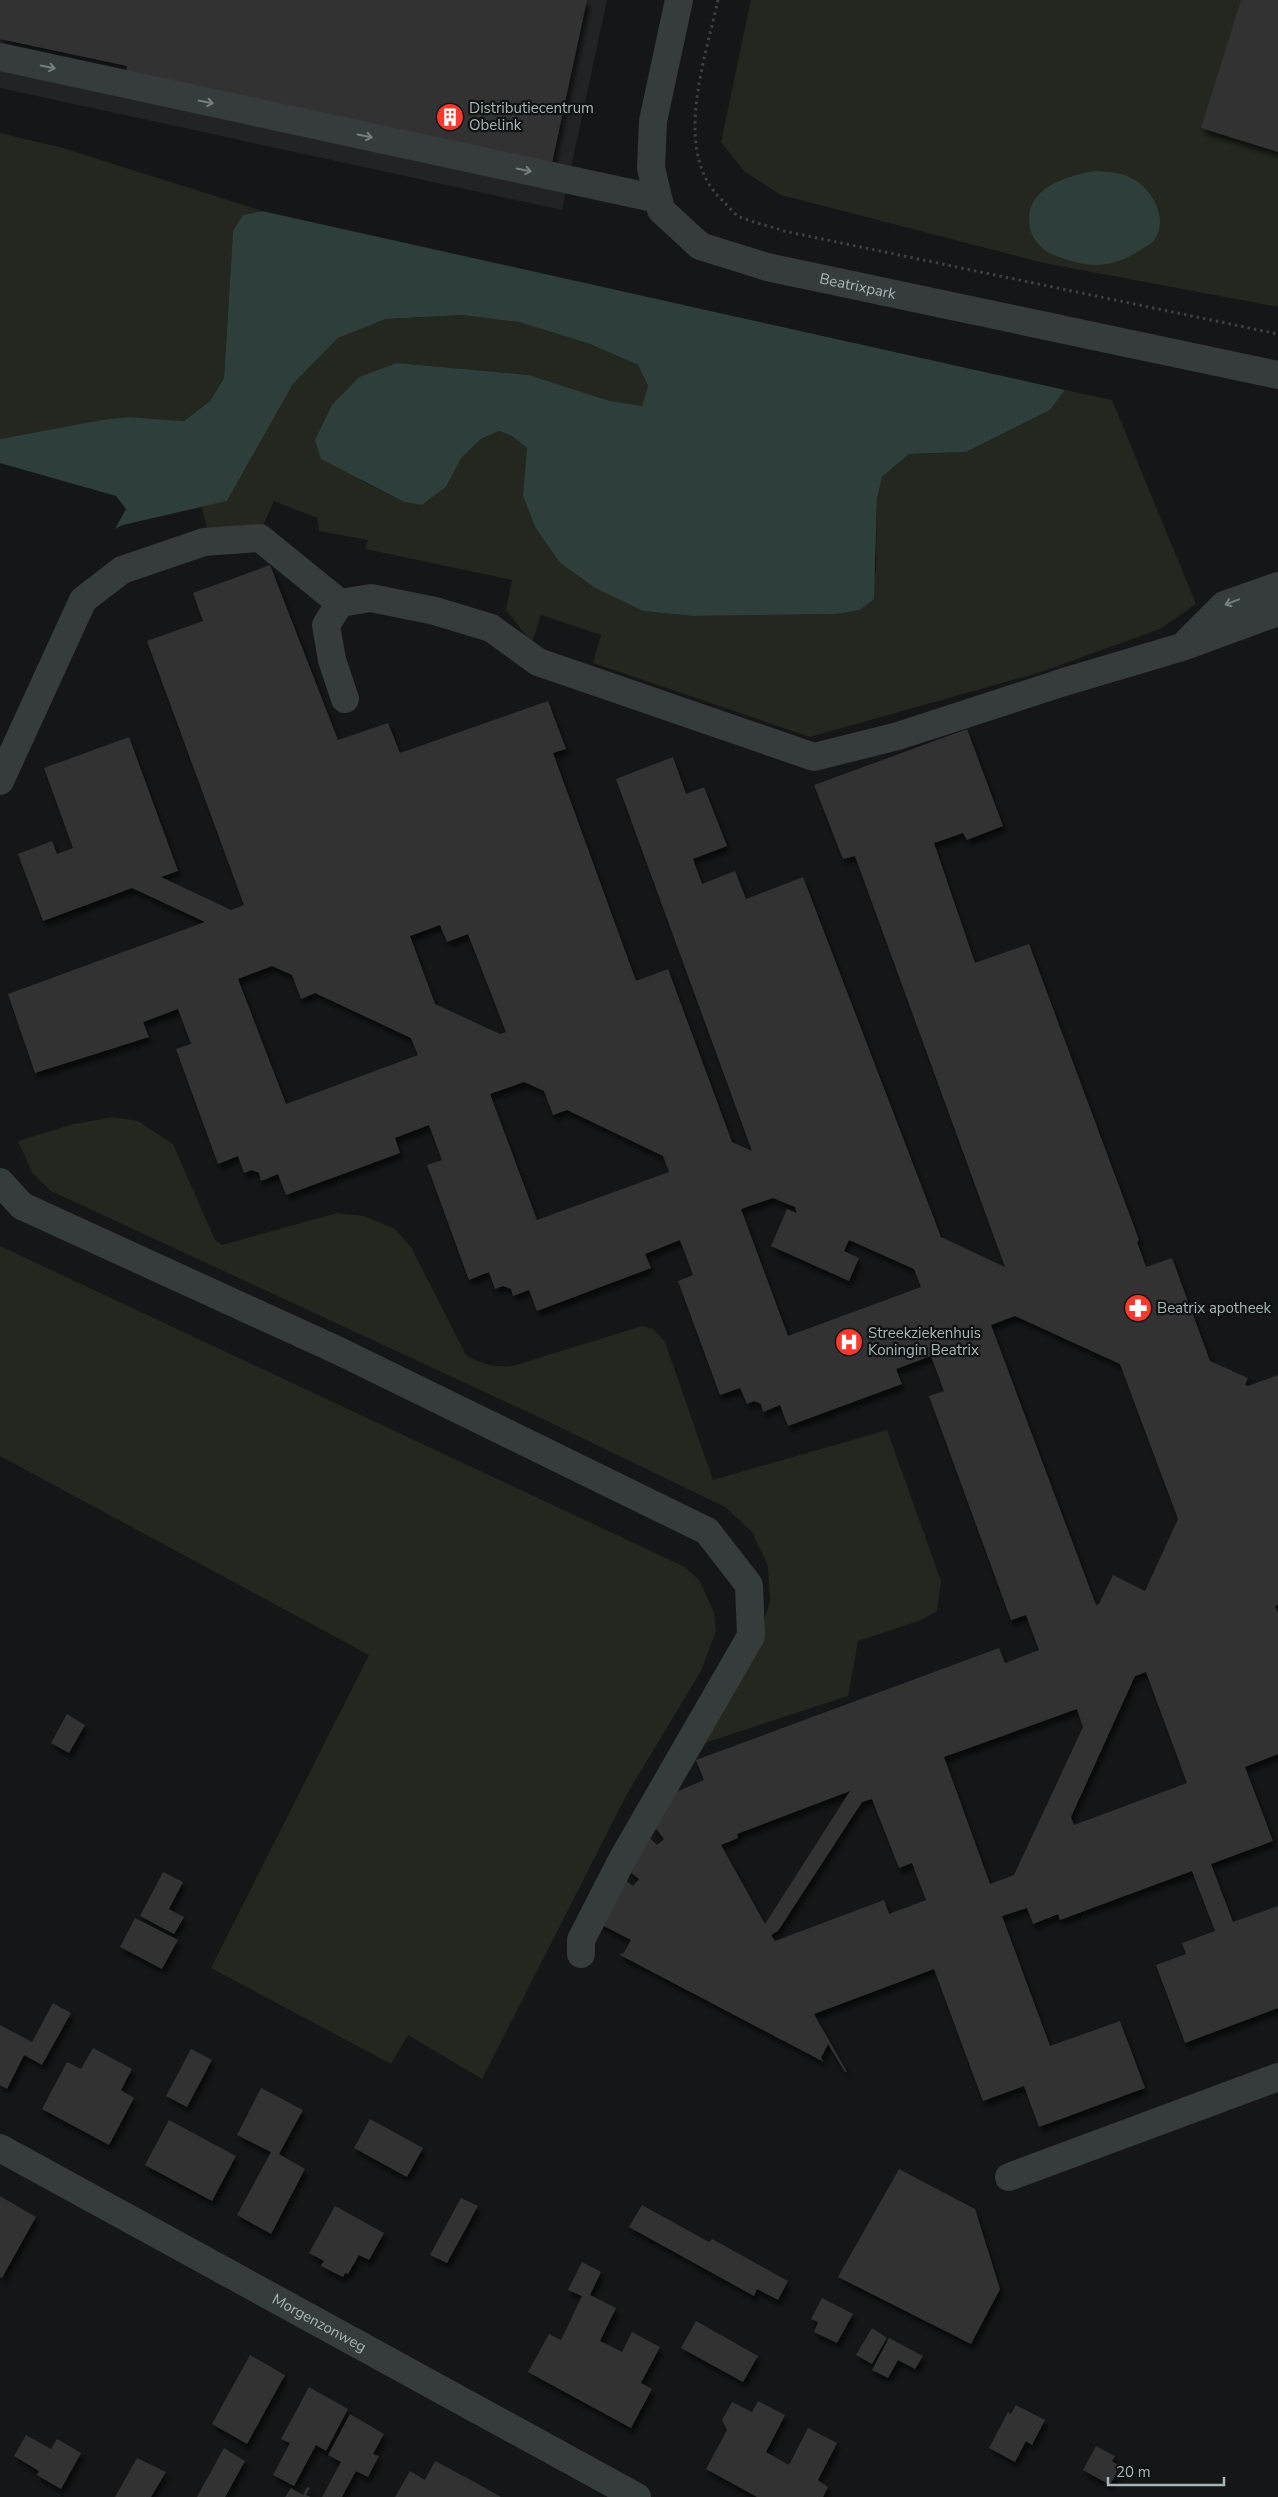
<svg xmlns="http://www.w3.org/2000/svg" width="1278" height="2497" viewBox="0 0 1278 2497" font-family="'Nunito Sans',sans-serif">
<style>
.built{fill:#212324}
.green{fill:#23271f}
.water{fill:#2d3e3b}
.building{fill:#303233;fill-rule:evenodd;filter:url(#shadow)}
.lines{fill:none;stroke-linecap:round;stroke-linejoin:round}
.path{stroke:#3c4243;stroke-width:3;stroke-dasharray:2.5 4;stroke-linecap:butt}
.minor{stroke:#363b3c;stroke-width:28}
.oneway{stroke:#747f80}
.labels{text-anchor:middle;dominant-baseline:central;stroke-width:4.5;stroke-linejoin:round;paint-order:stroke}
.poi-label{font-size:15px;fill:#a6b6b8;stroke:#101112;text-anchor:start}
.street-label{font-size:15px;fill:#a6b6b8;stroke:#101112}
</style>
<defs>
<filter id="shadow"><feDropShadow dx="3" dy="5.5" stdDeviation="2.5" flood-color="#0009"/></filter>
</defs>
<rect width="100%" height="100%" fill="#151617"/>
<path class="built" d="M0 0H607L562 210 0 88Z"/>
<g class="green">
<path d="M751 0H1278V307L1044 263 781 195 745 172 721 142Z"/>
<path d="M0 133 63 148 262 211 243 215 233 231 224 378 210 401 184 421 128 417 101 420 0 439Z"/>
<path d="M462 315 519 322 590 344 638 365 648 386 642 407 610 401 529 375 397 363 360 480 404 502 422 505 446 487 460 458 481 439 499 431 512 436 527 448 523 496 535 527 560 563 595 588 643 611 693 616 835 614 860 610 876 571 877 499 882 477 909 454 966 452 1050 410 1065 390 1112 400 1196 604 1160 629 1038 673 810 737 593 663 601 635 541 615 532 643 506 610 512 580 365 549 368 540 319 531 317 518 274 501 262 528H207L201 506 227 501 293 384 338 338 386 319Z"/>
<path d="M113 1117 138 1121 173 1144 215 1240 222 1245 337 1213 364 1216 395 1229 411 1247 466 1355C482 1365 494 1367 513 1366L642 1326 653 1329 665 1342 713 1480 887 1430 941 1581 937 1611 919 1621 858 1641 848 1696 705 1743 752 1657 770 1602 768 1566 752 1532 725 1507 543 1419 51 1191 33 1174 18 1141 74 1124Z"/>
<path d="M0 1246 685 1567 699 1580 714 1612 716 1631 701 1671 627 1794 482 2079 408 2035 391 2064 211 1968 369 1655 0 1456Z"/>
</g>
<g class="water">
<path d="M1095 171C1107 172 1119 172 1129 177 1151 186 1169 217 1155 239 1152 244 1145 247 1140 250 1110 270 1086 268 1054 255 1042 251 1032 239 1030 228 1022 189 1065 176 1095 171Z"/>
<path d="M262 211 1065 390 1050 410 966 452 909 454 882 477 877 499 874 599 860 610 836 614 693 616 643 611 595 588 560 563 535 527 523 496 527 448 512 436 499 431 481 439 461 458 446 487 422 505 404 502 321 459 315 440 332 405 359 377 397 363 529 375 610 401 642 406 648 386 638 365 590 344 519 322 462 315 386 319 338 338 293 384 227 501 123 525 115 529 126 509 116 496 0 463V439L101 420 128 417 184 421 210 401 224 378 233 231 243 215Z"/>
</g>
<g class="building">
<path d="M0 0H587L552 163 126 72 127 66 0 39Z"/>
<path d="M1241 0H1278V152L1201 128Z"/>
<path d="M270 565 338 740 388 723 400 753 548 701 566 749 553 753 636 981 668 969 732 1142 752 1151 616 779 673 757 686 794 704 787 727 846 693 859 702 884 735 871 746 899 803 877 941 1237 1005 1267 855 856 843 859 814 785 967 729 1003 826 967 840 963 833 934 843 975 963 1029 944 1139 1240 1137 1242 1146 1267 1172 1258 1210 1361 1248 1378 1245 1385 1248 1386 1278 1375V1605L1275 1606 1278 1613V1754L1245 1767 1273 1841 1211 1864 1233 1922 1278 1906V2008L1185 2043 1156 1965 1186 1954 1182 1943 1215 1931 1192 1871 1060 1920 1058 1914 1033 1924 1027 1908 1002 1916 1050 2046 1120 2021 1145 2088 1039 2127 1024 2086 983 2101 934 1969 814 2014 847 2072H845L828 2044 821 2058 824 2062 620 1955 621 1953 623 1954 631 1940 600 1924 624 1879 633 1886 639 1879 629 1871 648 1836 657 1845 664 1839 654 1826 671 1794 704 1780 696 1760 999 1648 1005 1663 1039 1650 1026 1615 1011 1620 929 1396 944 1391 931 1356 896 1369 902 1384 788 1426 780 1405 763 1412 761 1404 754 1401 747 1404 740 1388 720 1395 678 1281 693 1275 680 1240 645 1254 651 1268 537 1311 529 1290 513 1296 511 1289 503 1286 495 1289 489 1272 469 1280 427 1165 442 1160 429 1125 395 1138 400 1153 286 1195 278 1174 261 1181 259 1173 252 1170 244 1173 238 1156 218 1164 176 1049 191 1044 178 1009 143 1022 149 1037 35 1073 8 994 205 922 132 888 43 921 18 854 52 841 57 854 73 848 44 768 129 737 178 871 161 877 231 910 244 905 147 641 203 621 193 593ZM440 925 447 942 468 934 506 1032 500 1034 435 1004 410 936ZM272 966 292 975 301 999 315 993 411 1038 418 1055 286 1104 238 979ZM524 1082 544 1091 553 1115 567 1110 663 1156 669 1172 537 1220 490 1094ZM773 1198 795 1207 797 1213 787 1209 771 1246 849 1281 859 1258 844 1251 849 1240 914 1269 921 1287 788 1336 741 1209ZM1015 1316 1120 1364 1178 1519 1145 1591 1113 1575 1099 1604 1096 1605 991 1325ZM1146 1672 1187 1783 1074 1825 1071 1817 1135 1676ZM1077 1709 1083 1727 1014 1875 990 1884 944 1757ZM850 1791 765 1924 721 1845 738 1838 737 1834ZM872 1799 899 1868 912 1863 926 1900 889 1914 884 1900 775 1941 771 1935 778 1931 862 1802Z"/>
<path d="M67 1714 85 1725 69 1753 51 1743Z"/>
<path d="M163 1872 183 1882 169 1909 184 1917 174 1934 140 1916Z"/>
<path d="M135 1918 178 1940 162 1969 120 1947Z"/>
<path d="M53 2003 71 2013 42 2065 24 2055 7 2089 0 2085V2025L32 2042Z"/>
<path d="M93 2048 132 2069 121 2090 134 2098 109 2145 42 2109 67 2062 81 2069Z"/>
<path d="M191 2049 212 2060 187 2107 166 2096Z"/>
<path d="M261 2088 303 2110 279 2154 305 2169 271 2234 237 2215 271 2152 237 2135Z"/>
<path d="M370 2119 423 2148 407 2177 354 2148Z"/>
<path d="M169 2120 236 2156 212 2201 145 2165Z"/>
<path d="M899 2169 975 2209 1000 2289 971 2344 838 2277Z"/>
<path d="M0 2196 36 2217 2 2278 0 2277Z"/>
<path d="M461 2198 478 2206 447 2263 430 2255Z"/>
<path d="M642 2205 709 2242 712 2239 788 2281 778 2300 757 2289 754 2296 629 2227Z"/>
<path d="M335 2206 384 2233 369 2260 359 2255 348 2274 345 2273 343 2277 321 2266 324 2261 309 2253Z"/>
<path d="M582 2262 601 2272 590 2295 616 2308 600 2341 622 2352 632 2332 660 2347 641 2383 652 2389 631 2428 528 2372 549 2334 561 2340 582 2296 568 2290Z"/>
<path d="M822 2298 853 2314 837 2343 814 2332 818 2322 811 2319Z"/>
<path d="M696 2321 758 2356 743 2382 681 2348Z"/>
<path d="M872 2328 887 2338 872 2364 856 2355Z"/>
<path d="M889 2338 923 2356 915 2369 898 2360 888 2378 872 2370Z"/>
<path d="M250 2355 285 2375 247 2444 212 2424Z"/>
<path d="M309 2387 348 2409 326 2451 316 2445 294 2486 273 2475 290 2443 281 2439Z"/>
<path d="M758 2401 785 2415 766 2452 789 2465 808 2428 837 2443 818 2480 828 2487 823 2497H757L706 2469 727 2430 722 2420 732 2402 752 2412Z"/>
<path d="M1016 2405 1045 2420 1032 2445 1026 2441 1015 2462 989 2448 1008 2412 1011 2414Z"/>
<path d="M350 2414 384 2434 373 2454 379 2456 368 2477 356 2471 342 2497H322L341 2462 328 2455Z"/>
<path d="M26 2435 51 2449 57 2439 81 2453 61 2489 37 2475 39 2471 14 2456Z"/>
<path d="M1096 2446 1115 2456 1112 2461 1120 2466 1110 2485 1083 2470Z"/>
<path d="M224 2448 245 2461 225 2497H197Z"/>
<path d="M137 2458 166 2472 151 2497H115Z"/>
<path d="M435 2461 469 2479 501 2497H395L410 2471 425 2480Z"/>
<path d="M307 2487 310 2488 306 2495 311 2497H285L291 2488 303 2495Z"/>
</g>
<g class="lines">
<path class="path" d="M718 0C705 60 671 154 723 201 728 206 734 214 740 217 754 223 770 226 784 231L1278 334"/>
<g class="minor">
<path id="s1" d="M679 0 653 121 651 168 661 210 700 246 767 267 1278 375"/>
<path d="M0 57 658 199"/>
<path d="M1188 641 1224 605 1278 586"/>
<path d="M345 699 332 660 326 625 340 603 371 598 435 611 491 628 538 662 814 757 898 736 1064 682 1182 647 1278 612"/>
<path d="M0 781 83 600 122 570 204 542 260 538 340 603"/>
<path d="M0 1182 22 1206 339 1351 707 1531 749 1585 751 1636 623 1858 581 1940V1954"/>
<path id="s2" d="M0 2148 637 2497"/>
<path d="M1009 2177 1278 2077"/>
</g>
</g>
<defs><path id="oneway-shaft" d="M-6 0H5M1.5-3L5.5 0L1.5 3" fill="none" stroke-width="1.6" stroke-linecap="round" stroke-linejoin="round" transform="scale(1.25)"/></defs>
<g class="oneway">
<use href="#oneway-shaft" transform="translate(48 67) rotate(12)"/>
<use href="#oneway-shaft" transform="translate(206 102) rotate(12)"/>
<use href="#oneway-shaft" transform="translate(365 136) rotate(12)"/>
<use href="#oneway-shaft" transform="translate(524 170) rotate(12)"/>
<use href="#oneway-shaft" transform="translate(1232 602) rotate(159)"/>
</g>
<defs>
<g id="building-disc" transform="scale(1.4375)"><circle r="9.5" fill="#f9392b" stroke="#101112"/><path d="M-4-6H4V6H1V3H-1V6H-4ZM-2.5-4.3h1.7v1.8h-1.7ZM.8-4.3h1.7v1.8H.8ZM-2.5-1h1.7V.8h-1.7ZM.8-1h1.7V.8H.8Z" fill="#fff"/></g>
<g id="pharmacy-disc" transform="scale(1.4375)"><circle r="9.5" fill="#f9392b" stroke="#101112"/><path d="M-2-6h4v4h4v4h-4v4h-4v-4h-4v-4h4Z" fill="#fff"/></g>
<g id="hospital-disc" transform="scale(1.4375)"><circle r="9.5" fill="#f9392b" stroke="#101112"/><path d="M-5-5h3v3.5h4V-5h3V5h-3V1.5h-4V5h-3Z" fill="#fff"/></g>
</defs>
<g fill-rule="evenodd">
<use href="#building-disc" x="450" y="117"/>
<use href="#pharmacy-disc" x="1138" y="1308"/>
<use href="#hospital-disc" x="849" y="1342"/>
</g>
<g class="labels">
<g class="poi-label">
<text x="469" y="108">Distributiecentrum<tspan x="469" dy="17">Obelink</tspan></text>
<text x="1157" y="1308">Beatrix apotheek</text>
<text x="868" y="1333">Streekziekenhuis<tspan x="868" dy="17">Koningin Beatrix</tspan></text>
</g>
<g class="street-label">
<text stroke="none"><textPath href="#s1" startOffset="430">Beatrixpark</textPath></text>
<text stroke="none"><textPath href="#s2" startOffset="364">Morgenzonweg</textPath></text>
</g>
</g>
<path d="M1108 2477v8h116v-8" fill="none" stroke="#a6b6b8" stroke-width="2.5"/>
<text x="1116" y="2477" font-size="15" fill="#a6b6b8" stroke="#101112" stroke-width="4" paint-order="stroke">20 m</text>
</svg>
